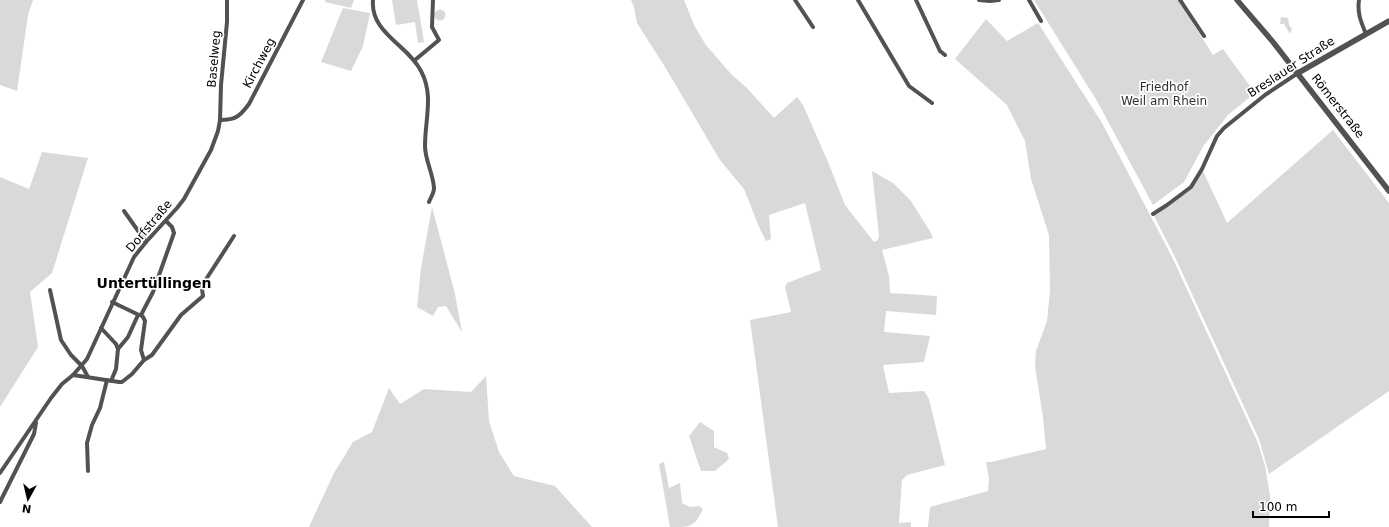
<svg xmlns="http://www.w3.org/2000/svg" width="1389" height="527" viewBox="0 0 1389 527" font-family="'DejaVu Sans',sans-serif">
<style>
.green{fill:#d9d9d9}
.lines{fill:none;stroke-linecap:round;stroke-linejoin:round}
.minor{stroke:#525252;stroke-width:4}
.tertiary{stroke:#525252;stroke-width:5.5}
.labels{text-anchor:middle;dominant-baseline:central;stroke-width:3.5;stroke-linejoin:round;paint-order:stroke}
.street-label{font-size:12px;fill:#000;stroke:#fff}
.park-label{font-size:12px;fill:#303030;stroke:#fff}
.quarter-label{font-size:14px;font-weight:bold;fill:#000;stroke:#fff}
</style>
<rect width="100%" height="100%" fill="#fff"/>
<g class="green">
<path d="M0 0H33L28 15 17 91 0 85Z"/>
<path d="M325 0H354L351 8 325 2Z"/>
<path d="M392 0H417L424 42 418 43 415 22 396 25Z"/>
<path d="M631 0H684L695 27 706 45 731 74 747 88 774 118 797 97 803 105 828 162 845 205 874 242 878 240 879 236 872 171 893 183 911 201 931 233 933 238 882 250 889 276 890 293 937 296 936 315 886 311 884 332 930 336 924 362 883 365 889 393 924 391 929 399 945 465 907 475 902 480 899 523 911 522V527H778L750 320 791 312 785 287 787 283 821 270 805 203 769 215 771 239 766 241 759 227 744 189 720 160 665 67 637 23 634 7Z"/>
<path d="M1034 0H1178L1213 55 1223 49 1255 93 1228 115 1204 145 1184 182 1153 205 1097 101Z"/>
<path d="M343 8 370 13 363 46 351 71 321 62Z"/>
<circle cx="440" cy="15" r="5.5"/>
<path d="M1281 17 1288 18 1289 25 1292 29 1290 34 1284 24H1280Z"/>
<path d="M986 19 1007 41 1038 23 1102 123 1172 257 1258 443 1265 466 1270 495 1269 527H928L930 507 988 491 989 479 986 462H991L1046 449 1043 417 1035 367 1036 351 1047 321 1050 291 1049 235 1031 179 1025 141 1007 105 955 59Z"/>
<path d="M1333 130 1389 203V391L1269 474 1259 439 1174 255 1153 214 1185 192 1202 169 1227 223Z"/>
<path d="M42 152 88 158 52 273 30 292 38 347 0 407V177L29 189Z"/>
<path d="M432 207 455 294 462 332 446 306 438 307 433 316 417 307 421 268Z"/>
<path d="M486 376 489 421 499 452 514 476 555 486 592 527H309L334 473 353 442 372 432 389 388 400 404 424 389 471 392Z"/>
<path d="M700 422 714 431V447L727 453 729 459 715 471H701L689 436Z"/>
<path d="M664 462 669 488 680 483 682 503 690 507 699 506 703 509C694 527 692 527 670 527L659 464Z"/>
</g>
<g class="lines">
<g class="minor">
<path d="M373 0C370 33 408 45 421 71 434 95 425 119 425 146 425 160 433 173 434 188 434 193 431 197 429 202"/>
<path d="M795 0 813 27"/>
<path d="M858 0 909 86 932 103"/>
<path d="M916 0 940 51 945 55"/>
<path d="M979 0 990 1 999 0"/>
<path d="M1029 0 1041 21"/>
<path d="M1180 0 1204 36"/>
<path d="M1359 0C1357 13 1361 22 1366 34"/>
<path d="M415 60 439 40 432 27 433 0"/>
<path d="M220 120C236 120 240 116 249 104L303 0"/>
<path d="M124 211 146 242"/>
<path d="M1153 214 1167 205 1191 187 1202 169 1217 136 1224 128 1265 95 1298 73"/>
<path d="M50 290 61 340 71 355 82 366 88 377"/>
<path d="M112 302 139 315"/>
<path d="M141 315 153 292 174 233 172 227 166 221"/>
<path d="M141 315 143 317 145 321 141 350 144 360"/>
<path d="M101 328 116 344 118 349"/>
<path d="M73 375 119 382H122L132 374 144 360 152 355 181 315 203 296 202 289 203 284 234 236"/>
<path d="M111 381 116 369 118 349 128 337 138 315"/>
<path d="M88 471 87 443 92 425 100 408 107 380"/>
<path d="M0 473 51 398 62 384 73 375 87 359 134 257 146 242 177 208 184 199 211 150 218 131 220 120 221 85 227 22V0"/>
<path d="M0 502 34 434 36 423"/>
</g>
<g class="tertiary">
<path d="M1237 0 1273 42 1389 191"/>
<path d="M1298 73 1389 21"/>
</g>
</g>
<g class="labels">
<g class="street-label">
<text transform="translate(214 59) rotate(-85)">Baselweg</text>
<text transform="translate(259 63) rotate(-62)">Kirchweg</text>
<text transform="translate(1291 67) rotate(-33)">Breslauer Straße</text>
<text transform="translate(1338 106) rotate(52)">Römerstraße</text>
<text transform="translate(149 226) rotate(-50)">Dorfstraße</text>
</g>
<g class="park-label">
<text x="1164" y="87">Friedhof<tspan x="1164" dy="14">Weil am Rhein</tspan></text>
</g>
<g class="quarter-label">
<text x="154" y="283">Untertüllingen</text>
</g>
</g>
<g transform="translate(28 499) rotate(188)" stroke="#ffffff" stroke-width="3" paint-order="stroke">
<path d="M0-3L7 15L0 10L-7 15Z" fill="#000000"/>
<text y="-6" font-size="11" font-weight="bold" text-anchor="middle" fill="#000000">N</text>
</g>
<path d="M1253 511v6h76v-6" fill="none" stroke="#000000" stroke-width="2"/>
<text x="1259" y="511" font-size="12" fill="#000000" stroke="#ffffff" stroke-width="3" paint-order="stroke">100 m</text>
</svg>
